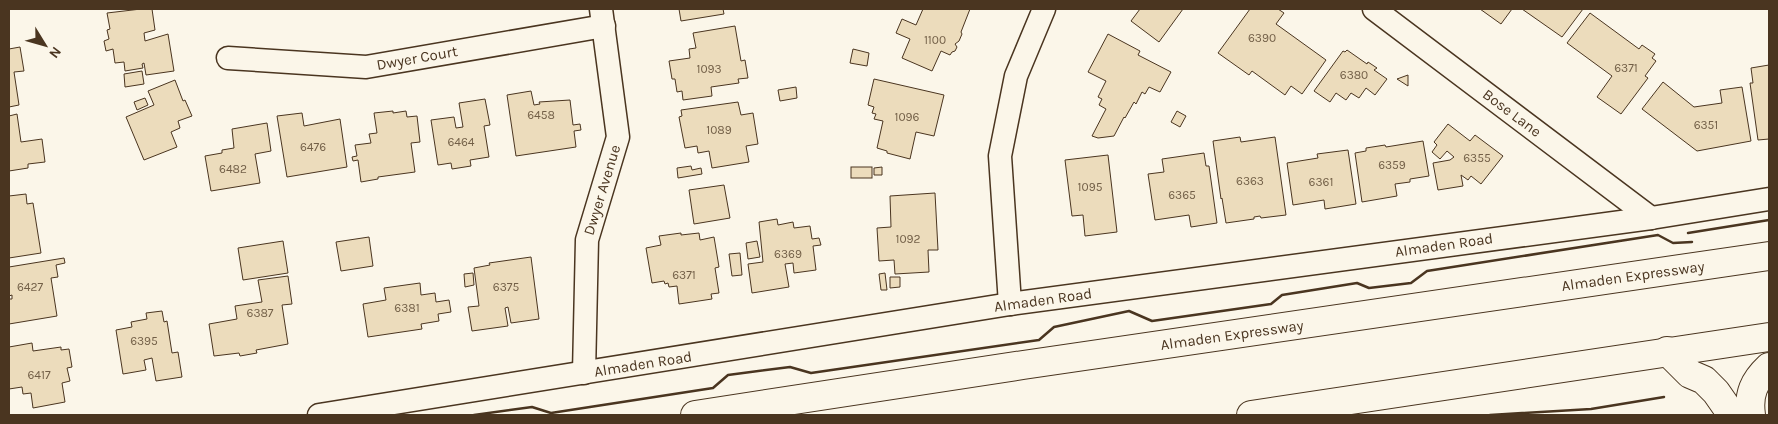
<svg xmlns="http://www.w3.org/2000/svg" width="1778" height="424" viewBox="0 0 1778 424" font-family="Karla,sans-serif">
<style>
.building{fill:#ecdcbc;stroke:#4a3520}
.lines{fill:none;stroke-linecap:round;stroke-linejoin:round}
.street-casing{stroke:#4a3520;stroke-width:25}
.primary-casing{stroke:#4a3520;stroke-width:30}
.street{stroke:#fbf6e9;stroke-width:22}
.primary{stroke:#fbf6e9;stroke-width:28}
.wall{stroke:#4a3520;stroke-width:2.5}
.labels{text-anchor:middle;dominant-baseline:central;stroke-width:4;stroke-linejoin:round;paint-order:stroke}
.number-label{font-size:12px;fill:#725f47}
.street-label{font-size:15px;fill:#4a3520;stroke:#fbf6e9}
</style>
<rect width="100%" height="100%" fill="#fbf6e9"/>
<g class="building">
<path d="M141 9H152L155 30 144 33 145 41 168 34 174 71 146 75 144 63 142 64 143 68 125 71 124 62 115 63 113 49 106 51 104 41 109 39 107 30 110 29 107 13Z"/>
<path d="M679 9H723L724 14 681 21Z"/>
<path d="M923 9H970L961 32 962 34 959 41 955 44 957 47 955 51 952 52 950 55 941 51 932 71 902 58 910 39 896 33 902 19 916 25Z"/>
<path d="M1140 9H1183L1159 42 1131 21Z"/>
<path d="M1250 9H1278L1284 13 1276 24 1326 60 1302 94 1291 86 1285 95 1252 71 1249 75 1218 53Z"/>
<path d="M1480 9H1512L1501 24Z"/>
<path d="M1522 9H1583L1562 37Z"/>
<path d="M1590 13 1639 49 1642 45 1655 54 1652 58 1656 61 1645 76 1648 78 1621 114 1597 97 1612 76 1567 43Z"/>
<path d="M735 26 741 61 745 60 748 78 738 79 739 83 711 87 712 96 683 100 682 91 677 92 675 79H672L669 61 690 58 689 49 696 48 693 33Z"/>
<path d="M1108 34 1140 51 1138 55 1171 72 1160 92 1149 87 1145 94 1142 92 1136 104 1134 102 1125 118 1124 117 1114 136 1098 138 1092 136 1106 109 1099 105 1102 99 1098 97 1106 81 1088 72Z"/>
<path d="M9 45V49L20 47 24 71 14 72 19 105 9 107Z"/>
<path d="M853 49 869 53 867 66 850 63Z"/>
<path d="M1347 50 1367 64 1368 62 1377 68 1374 70 1387 79 1375 95 1366 88 1359 98 1351 93 1346 100 1336 93 1330 102 1314 91 1343 51 1345 52Z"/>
<path d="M1769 65V139L1758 140 1750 83H1753L1751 68Z"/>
<path d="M142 71 144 84 125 87 124 74Z"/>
<path d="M1408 75V86L1397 79Z"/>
<path d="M874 79 944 95 934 136 916 132 910 159 887 153V151L877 148 883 121 874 119 876 114 872 113 874 107 868 105Z"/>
<path d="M175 80 183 101 185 100 192 116 178 121 180 128 171 132 177 147 144 160 126 117 154 105 148 91Z"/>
<path d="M1663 82 1694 107 1722 103 1720 90 1742 87 1751 141 1697 151 1642 109Z"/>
<path d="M796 87 797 98 780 101 778 90Z"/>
<path d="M531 91 534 105 540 104 539 102 570 100 573 125 580 124 581 130 574 131 576 147 516 156 507 95Z"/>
<path d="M145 98 148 105 137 110 134 102Z"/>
<path d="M485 99 490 125 484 126 489 157 470 160 471 166 452 169 451 163 438 165 431 120 454 117 456 128 463 127 459 103Z"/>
<path d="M738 102 741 115 753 113 758 144 746 146 749 162 712 168 709 151 698 153 697 146 685 148 679 117 682 116 681 110Z"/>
<path d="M393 111V113L406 111 407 117 417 116 420 142 411 143 415 172 378 177V179L361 182 358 160 353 161 352 157 357 156 355 145 371 143 369 134 377 133 374 113Z"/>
<path d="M1177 111 1186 116 1180 127 1171 122Z"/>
<path d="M302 113 304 126 340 119 347 167 287 177 277 116Z"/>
<path d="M17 114 21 142 42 139 45 162 28 164V168L9 171V116Z"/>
<path d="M267 123 271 151 255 154 260 183 211 191 205 156 222 153V150L234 148 232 129Z"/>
<path d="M1448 124 1470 141 1475 135 1503 156 1481 184 1471 176 1468 180 1461 175 1463 186 1438 190 1433 163 1450 160 1454 157 1447 151 1440 159 1432 152 1437 145 1434 142Z"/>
<path d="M1240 137 1241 142 1275 137 1286 215 1261 218 1260 216 1254 217V219L1226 223 1222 198 1221 199 1213 141Z"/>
<path d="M1423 141 1429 176 1410 179V182L1395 184 1397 196 1362 202 1355 153 1366 151V148L1385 145 1386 147Z"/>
<path d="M1348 150 1356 204 1325 209 1324 200 1293 205 1287 163 1318 158 1317 154Z"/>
<path d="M1204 153 1206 166H1209L1217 223 1191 227 1189 215 1155 220 1148 174 1164 172 1162 159Z"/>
<path d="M1108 155 1117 232 1085 236 1083 215 1072 216 1065 160Z"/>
<path d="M691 166 692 170 701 168 702 174 678 178 677 168Z"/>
<rect x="851" y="167" width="21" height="11"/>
<path d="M882 167V175H874V168Z"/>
<path d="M724 185 730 218 694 224 689 190Z"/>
<path d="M935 193 938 250H928L929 272 895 274 894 260 879 261 877 228 891 227 890 196Z"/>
<path d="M26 194 27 204 33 203 41 253 9 258V196Z"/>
<path d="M777 219 778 225 793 222 794 228 810 226 812 239 819 238 821 245 813 246 816 270 794 273 793 263 785 264 789 287 752 293 748 264 763 262 759 222Z"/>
<path d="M681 233V235L699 233 700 240 714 237 719 267 715 268 719 293 711 294 712 299 679 304 677 286 669 287 668 283 665 284 664 281 652 283 646 248 661 245 659 236Z"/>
<path d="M369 237 373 266 341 271 336 242Z"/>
<path d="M283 241 288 273 243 280 238 248Z"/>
<path d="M757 241 760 257 748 259 746 243Z"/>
<path d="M740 253 742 275 732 276 729 254Z"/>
<path d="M531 257 539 319 511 323 508 307 505 308 508 326 472 331 468 307 479 306 474 268 490 265 489 263Z"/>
<path d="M64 258 65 263 56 265 58 277 51 278 57 316 9 324V299H12V295L9 296V267Z"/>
<path d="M473 273 474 285 465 287 464 274Z"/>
<path d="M885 273 887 290H881L879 274Z"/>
<path d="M288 276 292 304 282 305 288 344 256 350 257 353 240 356 239 353 214 356 209 324 237 319 235 306 262 302 258 280Z"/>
<path d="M890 277H900V287L890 288Z"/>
<path d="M420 283 421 295 435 293 436 302 449 300 451 312 438 314 439 321 421 324 422 329 368 337 363 304 386 300 384 288Z"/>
<path d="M162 311 164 322 167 321 172 353 178 352 182 377 156 381 152 358 144 360 146 370 123 374 116 330 132 327 131 322 147 319 146 313Z"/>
<path d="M32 343 33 351 61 347V350L69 349 72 367 67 368 70 381 62 383 65 402 33 408 31 393 23 394 22 387 9 389V347Z"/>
</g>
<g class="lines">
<g class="street-casing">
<g id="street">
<path d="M1374 9 1651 218"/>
<path d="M228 58 366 67 604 26"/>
<path d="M1010 304 1000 156 1016 76 1044 9"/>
<path d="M584 373 587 240 618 137 601 9"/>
<path d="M319 415 1010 304 1651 218 1769 199"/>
</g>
</g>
<g class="primary-casing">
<g id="primary">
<path d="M1667 351 1690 374 1704 380 1716 392 1732 415"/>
<path d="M695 415 1023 365 1769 256"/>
<path d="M1251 415 1769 337"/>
<path d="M1751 415C1748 394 1754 381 1769 367"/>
</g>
</g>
<use href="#street" class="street"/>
<use href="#primary" class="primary"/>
<g class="wall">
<path d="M1688 233 1769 220"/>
<path d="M474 415 532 407 551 413 713 388 728 375 790 367 811 373 1039 340 1054 327 1129 311 1152 321 1271 304 1282 295 1357 283 1369 288 1411 283 1427 271 1658 235 1673 243 1692 242"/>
<path d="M1490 415 1591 409 1664 397"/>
</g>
</g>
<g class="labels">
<g class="number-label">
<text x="1262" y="38">6390</text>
<text x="935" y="40">1100</text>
<text x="1626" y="68">6371</text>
<text x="709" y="69">1093</text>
<text x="1354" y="75">6380</text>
<text x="541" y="115">6458</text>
<text x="907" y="117">1096</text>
<text x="1706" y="125">6351</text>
<text x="719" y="130">1089</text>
<text x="461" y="142">6464</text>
<text x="313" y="147">6476</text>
<text x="1477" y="158">6355</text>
<text x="1392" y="165">6359</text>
<text x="233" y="169">6482</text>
<text x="1250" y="181">6363</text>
<text x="1321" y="182">6361</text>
<text x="1090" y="187">1095</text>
<text x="1182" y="195">6365</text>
<text x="908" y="239">1092</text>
<text x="788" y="254">6369</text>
<text x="684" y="275">6371</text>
<text x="30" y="287">6427</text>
<text x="506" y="287">6375</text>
<text x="407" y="308">6381</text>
<text x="260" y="313">6387</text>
<text x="144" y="341">6395</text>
<text x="39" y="375">6417</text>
</g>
<g class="street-label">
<text transform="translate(417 58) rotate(-10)">Dwyer Court</text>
<text transform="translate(1512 113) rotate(37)">Bose Lane</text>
<text transform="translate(602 190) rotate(-73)">Dwyer Avenue</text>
<text transform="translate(1444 245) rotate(-8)">Almaden Road</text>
<text transform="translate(1633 276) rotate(-8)">Almaden Expressway</text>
<text transform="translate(1043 300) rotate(-8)">Almaden Road</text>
<text transform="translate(1232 335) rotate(-8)">Almaden Expressway</text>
<text transform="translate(643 364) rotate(-9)">Almaden Road</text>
</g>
</g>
<rect width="1778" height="424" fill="none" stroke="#4a3520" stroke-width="20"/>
<g transform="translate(45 45) rotate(127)" stroke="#fbf6e9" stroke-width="4" paint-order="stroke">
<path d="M0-4L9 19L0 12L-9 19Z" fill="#4a3520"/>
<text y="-8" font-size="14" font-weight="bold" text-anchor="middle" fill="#4a3520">N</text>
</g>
</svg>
